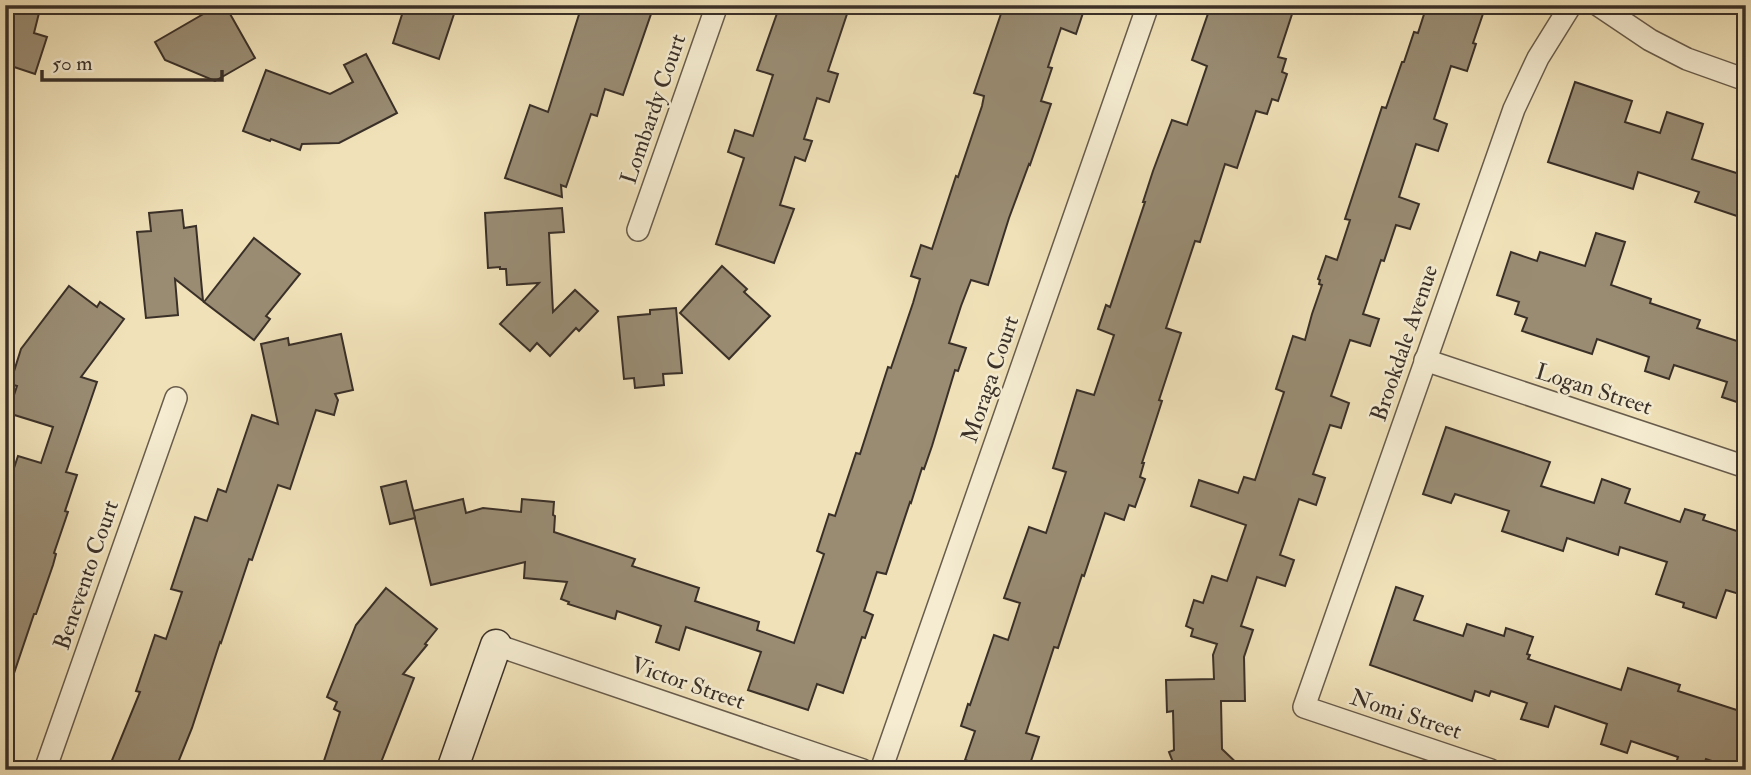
<svg xmlns="http://www.w3.org/2000/svg" width="1751" height="775" viewBox="0 0 1751 775" font-family="'IM FELL Double Pica',serif">
<style>
.building{fill:#998c73;stroke:#3a3028;stroke-width:2}
.lines{fill:none;stroke-linecap:round;stroke-linejoin:round}
.street-casing{stroke:#685c4c;stroke-width:24}
.secondary-casing{stroke:#3a3028;stroke-width:33}
.street{stroke:#f5ecd1;stroke-width:21}
.secondary{stroke:#f5ecd1;stroke-width:30}
.labels{text-anchor:middle;dominant-baseline:central;stroke-width:5;stroke-linejoin:round;paint-order:stroke}
.street-label{font-size:23px;fill:#3a3028;stroke:#f5ecd1}
</style>
<rect width="100%" height="100%" fill="#f0e1b8"/>
<filter id="stains"><feTurbulence type="fractalNoise" baseFrequency=".00286" numOctaves="4"/><feColorMatrix values="0 0 0 0 .2 0 0 0 0 .09 0 0 0 0 .02 0 0 0 .5 -.17"/></filter>
<radialGradient id="worn" r=".72"><stop offset=".6" stop-color="#630" stop-opacity="0"/><stop offset="1" stop-color="#630" stop-opacity=".3"/></radialGradient>
<g class="building">
<path d="M5 5H41L34 33 47 37 35 74 5 64Z"/>
<path d="M219 5H225L255 58 215 81 165 60 155 42Z"/>
<path d="M405 5H457L439 59 393 43Z"/>
<path d="M582 5H627L651 14 623 95 605 89 597 116 591 114 566 187 561 185 562 197 505 178 530 105 548 112Z"/>
<path d="M780 5H850L828 71 838 74 829 102 817 98 804 139 812 141 805 161 795 157 780 205 794 209 774 263 716 244 744 158 728 152 735 130 753 136 773 75 757 70Z"/>
<path d="M1004 5H1068L1084 10 1076 34 1061 28 1048 67 1052 68 1041 101 1051 104 1030 165 1029 164 1009 218 988 285 971 280 961 306 949 343 966 348 958 371 955 370 932 446 924 469 922 468 911 503 910 502 886 574 877 572 864 611 873 615 865 638 862 637 843 693 817 684 808 710 748 690 761 652 686 627 679 650 656 642 661 626 617 611 615 619 568 604 569 602 561 599 567 582 524 578 525 562 431 585 413 511 463 499 466 513 483 508 521 512 522 499 554 502 553 515 555 516 554 532 635 559 632 566 699 588 695 601 759 622 757 630 794 643 824 554 817 551 829 514 835 516 856 453 860 454 888 367 891 368 913 303 920 279 911 276 921 245 932 249 956 176 958 177 982 106 984 96 974 93Z"/>
<path d="M1211 5H1295L1278 57 1286 59 1282 72 1287 74 1278 101 1272 99 1267 114 1256 111 1237 168 1225 164 1200 242 1195 241 1166 328 1181 333 1159 400 1162 401 1142 463H1144L1140 477 1145 479 1135 507 1129 505 1124 520 1105 513 1084 576 1082 575 1058 648 1054 647 1026 733 1039 737 1028 770H995L965 760 975 731 961 726 968 704 970 705 994 635 1008 640 1020 603 1004 598 1029 527 1046 533 1066 472 1053 468 1077 390 1094 395 1114 335 1098 329 1106 305 1110 307 1145 202H1143L1153 171 1172 120 1187 125 1207 66 1192 60Z"/>
<path d="M1427 5H1486L1473 43 1476 44 1467 71 1451 66 1434 119 1447 124 1438 151 1416 144 1399 197 1419 204 1410 229 1396 225 1384 261 1381 260 1363 314 1379 319 1370 346 1350 340 1331 396 1349 403 1341 428 1330 425 1313 474 1325 478 1316 505 1299 499 1280 555 1294 560 1285 586 1257 577 1241 626 1253 630 1244 657 1245 701H1221L1222 749 1244 770H1176L1169 752 1174 750 1173 711 1167 712 1166 680 1214 679 1213 655 1217 644 1191 636 1193 629 1186 626 1194 600 1203 603 1212 576 1227 581 1246 525 1191 506 1199 480 1238 493 1244 477 1255 480 1284 392 1276 389 1293 336 1305 340 1312 314 1322 285 1319 284 1320 280 1318 279 1326 256 1337 260 1350 220 1345 219 1382 107 1386 108 1402 62H1404L1414 32 1418 33Z"/>
<path d="M366 54 397 113 339 143 302 144 300 150 271 139 270 141 243 131 266 70 330 94 353 82 344 65Z"/>
<path d="M1575 82 1632 101 1625 122 1660 133 1667 112 1703 124 1692 159 1746 176V219L1695 202 1699 192 1638 172 1633 189 1548 162Z"/>
<path d="M562 208 564 232 549 233 553 312 575 290 598 311 579 331 576 328 550 356 537 343 530 351 500 324 539 283 507 285 506 269H500V267L488 268 485 213Z"/>
<path d="M182 210 184 228 196 226 203 301 175 279 178 315 146 318 137 232 151 231 149 213Z"/>
<path d="M1596 233 1625 242 1611 285 1651 299 1650 303 1700 320 1697 328 1740 342 1742 336 1746 337V405L1722 397 1727 382 1674 365 1669 379 1645 371 1649 357 1597 339 1592 354 1522 331 1527 318 1515 314 1519 302 1497 295 1511 252 1537 261 1540 252 1585 266Z"/>
<path d="M254 238 300 274 266 316 270 319 254 340 204 302Z"/>
<path d="M722 266 747 289 744 292 770 316 729 359 680 313Z"/>
<path d="M69 286 97 307 100 302 124 319 81 377 97 382 66 472 77 475 65 511 68 512 54 553 56 554 53 565 36 614H34L9 688H5V495L18 456 41 463 53 427 8 413 17 386 10 384 21 349Z"/>
<path d="M676 308 682 373 663 374 664 385 635 388 634 378 624 379 618 317 650 314V310Z"/>
<path d="M341 334 353 390 335 394 338 400 334 415 316 410 290 489 278 485 252 560 249 559 221 643 220 642 192 728 175 770H108L140 692 136 691 155 635 166 639 182 592 171 589 195 517 207 521 218 489 226 492 252 415 278 424 261 344 288 338 289 345Z"/>
<path d="M1446 427 1550 462 1541 486 1594 503 1602 479 1630 489 1625 503 1680 522 1685 509 1705 515 1703 520 1746 534V596L1726 590 1716 618 1683 607 1684 603 1656 594 1667 562 1620 547 1618 555 1567 538 1563 551 1502 531 1509 511 1455 494 1451 503 1423 494Z"/>
<path d="M406 481 415 518 390 524 381 487Z"/>
<path d="M1396 587 1423 596 1414 620 1463 636 1467 624 1504 636 1506 628 1533 637 1527 654 1530 655 1528 659 1621 690 1628 668 1680 685 1678 691 1746 713V770H1739L1706 759 1702 770H1686L1675 766 1678 757 1631 741 1627 753 1601 744 1607 724 1555 706 1548 727 1521 719 1527 703 1491 691 1489 696 1475 691 1472 701 1370 665Z"/>
<path d="M386 588 437 629 425 644 427 645 403 674 414 678 378 770H321L340 712 334 709 337 702 327 697 356 625Z"/>
</g>
<g class="lines">
<g class="street-casing">
<g id="street">
<path d="M1598 5 1650 40 1687 59 1746 80"/>
<path d="M638 230 717 5"/>
<path d="M1425 360 1746 467"/>
<path d="M496 645 863 770"/>
<path d="M45 770 176 398"/>
<path d="M881 770 1148 5"/>
<path d="M1491 770 1304 707 1514 109 1538 58 1571 5"/>
</g>
</g>
<g class="secondary-casing">
<path id="secondary" d="M452 770 496 645"/>
</g>
<use href="#street" class="street"/>
<use href="#secondary" class="secondary"/>
</g>
<g class="labels">
<g class="street-label">
<text transform="translate(653 109) rotate(-71)">Lombardy Court</text>
<text transform="translate(1404 343) rotate(-71)">Brookdale Avenue</text>
<text transform="translate(990 379) rotate(-71)">Moraga Court</text>
<text transform="translate(1594 389) rotate(18)">Logan Street</text>
<text transform="translate(86 575) rotate(-71)">Benevento Court</text>
<text transform="translate(688 683) rotate(19)">Victor Street</text>
<text transform="translate(1406 714) rotate(18)">Nomi Street</text>
</g>
</g>
<rect width="1751" height="775" fill="none" stroke="#f0e1b8" stroke-width="28"/>
<rect x="7" y="7" width="1737" height="761" fill="none" stroke="#3a3028" stroke-width="3.5"/>
<rect x="14" y="14" width="1723" height="747" fill="none" stroke="#3a3028" stroke-width="2"/>
<path d="M42 70v10h180v-10" fill="none" stroke="#3a3028" stroke-width="3.5"/>
<text x="52" y="70" font-size="21" fill="#3a3028" stroke="#f5ecd1" stroke-width="5" paint-order="stroke">50 m</text>
<rect width="100%" height="100%" filter="url(#stains)"/>
<rect width="100%" height="100%" fill="url(#worn)"/>
</svg>
